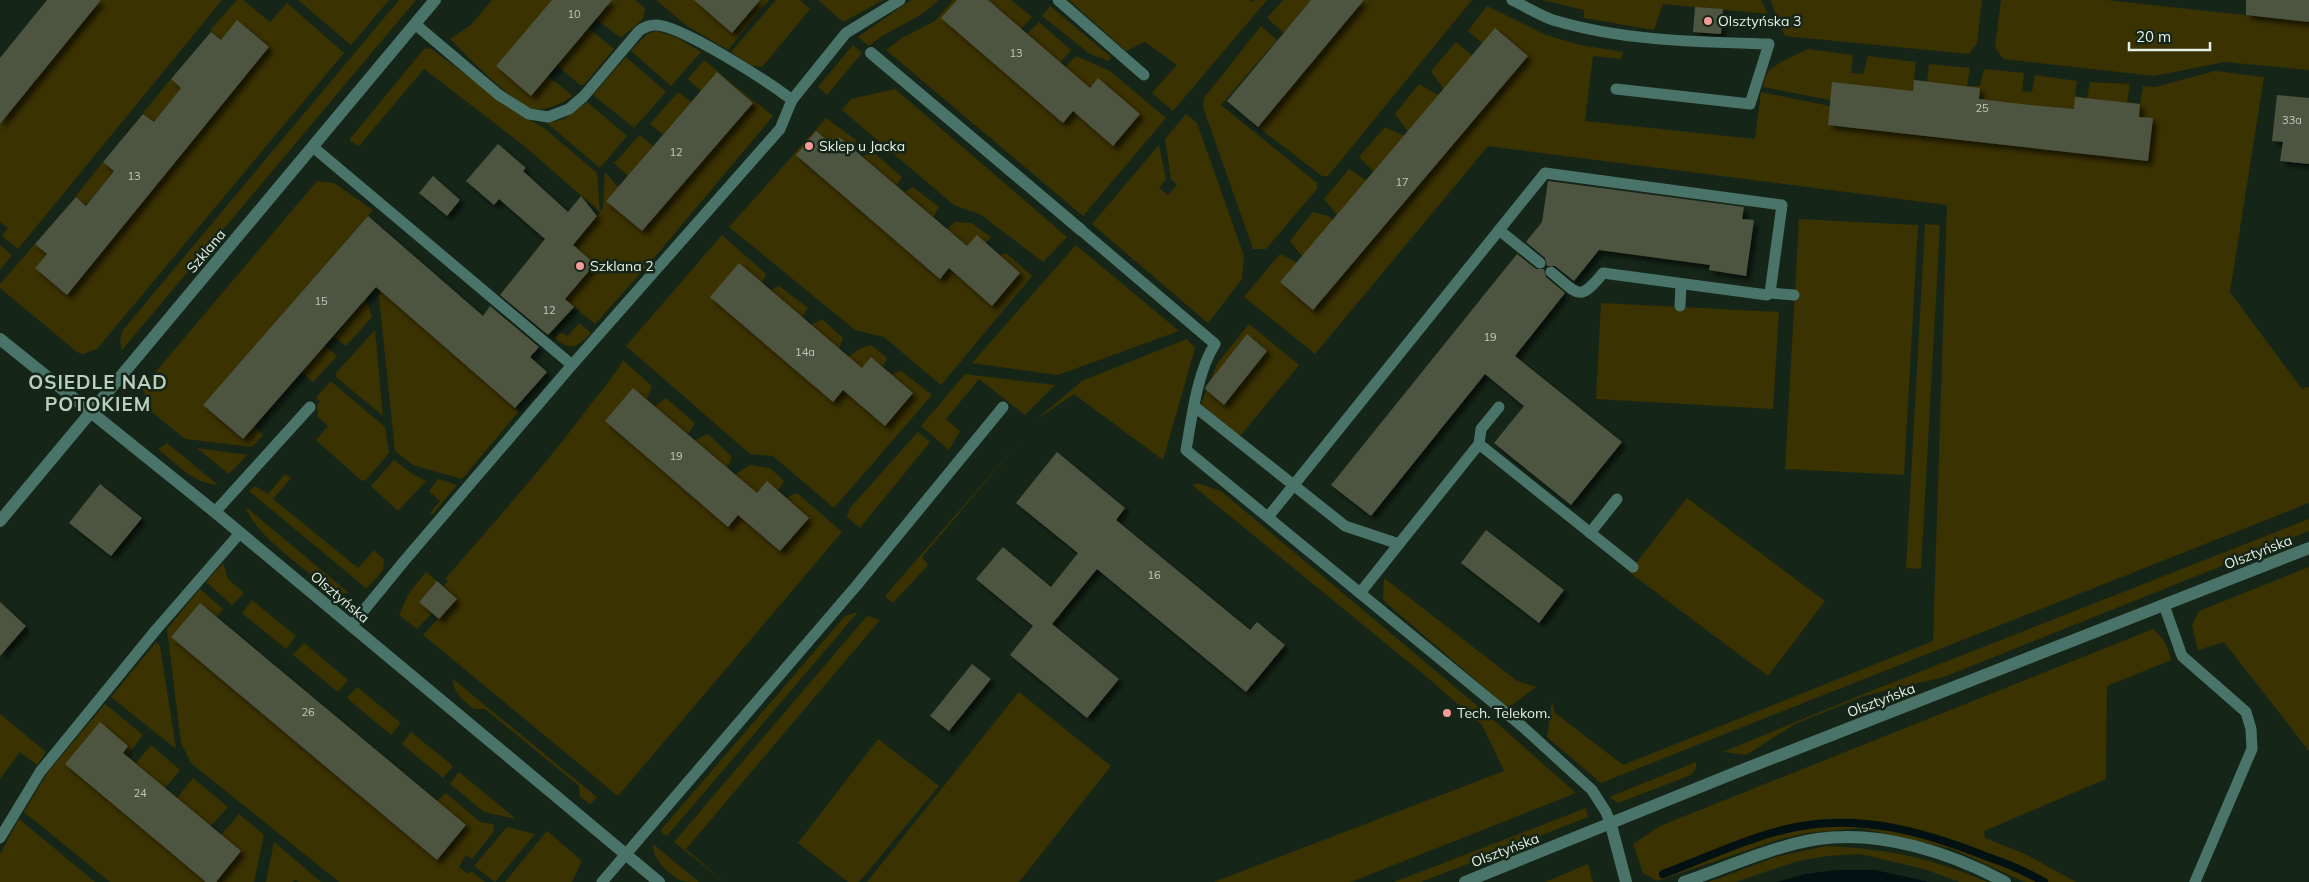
<svg xmlns="http://www.w3.org/2000/svg" width="2309" height="882" viewBox="0 0 2309 882" font-family="Mulish,sans-serif">
<style>
.green{fill:#3b3202}
.water{fill:#031113}
.lines{fill:none;stroke-linecap:round;stroke-linejoin:round}
.stream{stroke:#031113;stroke-width:8}
.building{fill:#4d543f;filter:url(#shadow)}
.service{stroke:#4a7469;stroke-width:11}
.pedestrian{stroke:#4a7469;stroke-width:12}
.minor{stroke:#4a7469;stroke-width:12}
.poi-dot{fill:#f59b9a;stroke:#152619;stroke-width:2}
.labels{text-anchor:middle;dominant-baseline:central;stroke-width:5;stroke-linejoin:round;paint-order:stroke}
.number-label{font-size:11px;fill:#bfc9bc}
.poi-label{font-size:14px;fill:#e5f0e6;stroke:#152619;text-anchor:start}
.street-label{font-size:14px;fill:#e5f0e6;stroke:#152619}
.district-label{font-size:19px;font-weight:bold;letter-spacing:1px;fill:#bad0be;stroke:#152619}
</style>
<defs>
<filter id="shadow"><feDropShadow dx="4.5" dy="4.5" stdDeviation="2.5" flood-color="#0009"/></filter>
</defs>
<rect width="100%" height="100%" fill="#152619"/>
<g class="green">
<path d="M101 0H222L18 249 2 236 8 228 0 222V124Z"/>
<path d="M237 0H243L270 22 287 3 344 53 97 349 83 354 77 352 0 288V284L35 244 47 254 35 268 68 294 269 47 237 21 221 40 210 30Z"/>
<path d="M298 0H389L351 45Z"/>
<path d="M399 0H416L122 350 120 341 123 330Z"/>
<path d="M492 0H553L531 96 548 76 573 96C562 103 547 111 533 109 516 106 464 53 450 39L471 25Z"/>
<path d="M612 0H635L645 8 643 19 623 36 620 37 596 19Z"/>
<path d="M656 0H694L732 32 760 0H769L728 50 687 26Z"/>
<path d="M776 0H800L810 9 762 67 750 65 731 52Z"/>
<path d="M818 0H883L843 22Z"/>
<path d="M911 0H938C920 21 890 27 869 46L858 37Z"/>
<path d="M953 0H1011L1032 17 1021 29 1027 34 1039 22 1071 50 1061 62 1065 67 1076 56 1110 71 1166 118 1083 216 886 50 902 38 935 21Z"/>
<path d="M1069 0H1249L1253 2 1255 0H1267L1173 111 1152 93 1177 65 1145 42 1126 51Z"/>
<path d="M1283 0H1311L1284 33 1267 18Z"/>
<path d="M1364 0H1472L1328 176H1322L1258 127Z"/>
<path d="M1542 0H1761L1768 14 1663 4 1654 30 1584 18V10Z"/>
<path d="M1770 0H1982L1977 43 1969 54 1785 36Z"/>
<path d="M2001 0H2106L2309 22V70L2225 62 2154 76 2003 59 1995 47Z"/>
<path d="M1050 6 1111 57 1109 61 1090 54 1042 16Z"/>
<path d="M1487 6 1546 35 1580 45 1623 52 1621 59 1593 56 1585 121 1755 139 1761 92 1830 106V100L1763 87 1765 77 1769 70 1781 62 1808 49 1853 55 1851 73 1863 74 1868 56 1916 62 1914 80 1927 82 1929 64 1970 68 1967 86H1980L1984 69 2024 73 2022 91 2032 92 2035 75 2077 81 2075 96 2087 98 2090 82 2130 84 2127 102 2140 104 2143 86 2155 87 2215 71 2264 77 2230 292 2302 389 2309 387V503L1601 783 1547 737 1552 701 1555 713 1623 765 1933 641 1947 205 1488 146 1315 354 1244 297 1280 254 1298 263 1302 256 1290 241 1313 212 1328 216 1334 221 1338 216 1324 199 1349 169 1369 182 1375 173 1359 157 1385 127 1406 137 1409 133 1395 114 1419 84 1440 96 1444 90 1431 71 1456 42 1477 60 1488 48 1468 31Z"/>
<path d="M1261 26 1277 40 1221 105 1317 183V189L1266 249H1253L1203 107 1204 98Z"/>
<path d="M588 28 614 49 584 85H580L557 65Z"/>
<path d="M656 31 676 37 701 52 671 86 631 51 647 34Z"/>
<path d="M853 45 862 53 827 95 818 87Z"/>
<path d="M430 48 521 115 544 128 597 173 600 212 603 208 605 172 618 187 606 201 642 231 753 103 717 72 701 91 688 79 704 60 773 116 654 258 595 324 574 307 550 333 502 293 505 289 525 304 600 212 523 145 424 69 359 146 349 140 424 49Z"/>
<path d="M626 57 666 92 634 128 593 95Z"/>
<path d="M171 79 181 88 154 123 143 113Z"/>
<path d="M895 89 1067 237 1043 262 981 215 954 205 842 110 851 99Z"/>
<path d="M678 92 691 102 663 135 650 124Z"/>
<path d="M587 102 627 136 600 168 547 123 564 119Z"/>
<path d="M1186 114 1197 123 1244 256 1242 279 1208 323 1092 224 1159 145 1166 179 1159 188 1168 195 1177 185 1171 179 1165 139Z"/>
<path d="M826 118 856 140 854 149 862 156 873 152 902 177 897 185 905 192 913 187 939 207 933 218 946 230 955 222 971 223 991 237 985 244 999 255 1006 253 1032 276 941 385 884 337 855 330 729 227Z"/>
<path d="M640 135 653 146 628 176 614 163Z"/>
<path d="M103 162 114 171 86 205 75 197Z"/>
<path d="M317 181 334 183 373 210 203 405 242 439 254 426 263 435 252 447 185 439 153 413 142 388Z"/>
<path d="M1799 219 1918 225 1904 475 1785 469Z"/>
<path d="M1925 224 1940 225 1921 569 1906 568Z"/>
<path d="M722 235 766 274 762 283 771 290 779 286 808 308 802 317 811 325 822 319 843 338 839 349 848 357 859 349 871 345 887 358 883 367 891 374 901 371 932 395 834 508 773 456 750 454 626 346Z"/>
<path d="M0 245 12 255 0 270Z"/>
<path d="M1076 245 1179 331 1058 375 972 363Z"/>
<path d="M380 290 519 411 462 479 413 465 395 451 379 297Z"/>
<path d="M366 299 372 317 346 346 334 337Z"/>
<path d="M1601 303 1779 312 1773 409 1596 399Z"/>
<path d="M579 323 591 333C577 347 571 352 555 338L560 332 568 336Z"/>
<path d="M1249 324 1299 365 1240 436 1201 404 1217 364Z"/>
<path d="M375 330 383 416 336 377V373Z"/>
<path d="M1187 339 1195 348 1163 460 1074 394 1036 420 1082 381Z"/>
<path d="M325 345 337 356 313 382 302 372Z"/>
<path d="M623 360 652 386 647 399 655 406 666 398 695 423 688 434 695 440 708 434 732 457 727 468 735 475 750 465 770 468 784 481 778 491 786 498 797 493 842 532 618 796 423 635 457 599 443 586 448 581 445 579C493 524 541 470 585 412 598 394 612 380 623 360Z"/>
<path d="M965 374 1055 385 1025 415 979 379 946 419 960 431 949 450 921 426Z"/>
<path d="M330 382 333 383 385 427 389 453 366 480 362 481 316 440 328 426 318 417 317 405 320 401 316 398Z"/>
<path d="M918 432 930 442 860 528 847 517 850 508Z"/>
<path d="M1020 441 922 557 928 565 893 603 885 596Z"/>
<path d="M167 443 218 485C194 484 176 463 158 449Z"/>
<path d="M197 448 247 455 229 474Z"/>
<path d="M394 460 414 475 426 481 398 511 371 486Z"/>
<path d="M285 474 291 478 273 499 358 568 374 550 384 560 383 570 369 586 366 588 249 491 255 486 268 494Z"/>
<path d="M438 479 457 485 432 515 430 513 440 501 429 491Z"/>
<path d="M1197 483 1221 491 1481 709 1576 793 1351 882H1214L1504 771 1482 725 1428 678 1192 485Z"/>
<path d="M1687 498 1825 601 1768 676 1629 572Z"/>
<path d="M246 507 349 593 338 594 333 592C310 573 253 534 246 507Z"/>
<path d="M2309 519V531L1944 677 1864 696 1795 724 1746 755 1723 752 1876 689Z"/>
<path d="M223 563 228 579 244 593 232 605 206 582Z"/>
<path d="M2309 567V751L2224 642 2198 650 2192 625 2199 611Z"/>
<path d="M426 572 437 581 419 602 432 613 417 629 399 615 409 593Z"/>
<path d="M1384 578 1517 681 1536 687 1508 708 1383 600Z"/>
<path d="M200 589 223 609 217 617 200 604 171 637 437 860 466 826 437 801 446 793 480 822 493 824 494 831 472 859 466 855 459 867 468 874 471 871 485 882H339L191 763 181 743 167 629Z"/>
<path d="M252 600 296 636 286 649 242 613Z"/>
<path d="M858 612 667 836 660 831 845 616Z"/>
<path d="M867 616 880 620 686 849 724 882 674 842Z"/>
<path d="M2153 629C2164 638 2168 647 2171 660L2107 686 2106 779 1984 831 1985 838 2025 854 2076 882H2025L1952 849 1861 828 1807 833 1781 839 1657 881 1643 873 1633 844 1660 826Z"/>
<path d="M156 642 160 646 176 749 111 697Z"/>
<path d="M304 643 348 680 338 692 293 655Z"/>
<path d="M453 679 597 797 590 804 580 797 579 786 485 709H474C464 701 453 693 453 679Z"/>
<path d="M357 687 401 723 391 735 347 698Z"/>
<path d="M1019 692 1111 766 1019 882H867Z"/>
<path d="M105 704 143 735 127 756 136 763 151 745 180 770 165 788 177 798 193 778 228 807 211 826 221 835 239 814 264 835 254 882H110L24 812 47 773Z"/>
<path d="M0 714 46 752 37 765 20 752 0 779Z"/>
<path d="M411 732 453 766 443 778 402 744Z"/>
<path d="M878 739 939 786 859 882H848L798 843Z"/>
<path d="M1696 762V768L1691 775 1618 803 1609 797Z"/>
<path d="M459 772 516 819 484 812 450 784Z"/>
<path d="M1586 808 1588 817 1421 882H1394Z"/>
<path d="M19 819 95 882H0V854Z"/>
<path d="M507 827 535 834 495 882 474 866Z"/>
<path d="M547 831 582 861 572 882H505Z"/>
<path d="M274 842 321 882H298L295 880 293 882H266Z"/>
<path d="M653 844 699 882C694 882 687 882 682 881 669 875 652 859 653 844Z"/>
<path d="M1826 846C1887 849 1930 857 1987 882H1960L1924 869 1860 854 1827 856 1798 861 1735 882H1709L1776 857Z"/>
<path d="M1588 864 1593 882H1545Z"/>
</g>
<path class="water" d="M1837 870H1875L1930 882H1776L1805 874Z"/>
<g class="lines">
<path class="stream" d="M1663 874C1706 858 1751 836 1796 827 1861 814 1925 832 1985 856 2006 863 2025 871 2044 882"/>
</g>
<g class="building">
<path d="M47 0H101L0 124V58Z"/>
<path d="M552 0H612L531 96 496 66Z"/>
<path d="M694 0H760L732 33Z"/>
<path d="M957 0H988L1090 88 1098 78 1140 114 1113 146 1073 111 1063 123 941 18Z"/>
<path d="M1311 0H1364L1258 127 1227 101Z"/>
<path d="M2246 0H2309V22L2246 15Z"/>
<path d="M1695 7 1723 9 1721 34 1693 32Z"/>
<path d="M237 20 269 47 67 295 35 268 47 254 35 244 76 197 86 206 114 171 103 162 143 114 154 122 181 88 171 79 211 32 221 40Z"/>
<path d="M1495 28 1528 56 1313 310 1280 282Z"/>
<path d="M717 72 753 103 642 231 606 201Z"/>
<path d="M1914 80 1980 88 1979 99 2030 105 2074 109 2075 97 2140 104 2139 117 2153 118 2148 161 1828 125 1832 82 1913 91Z"/>
<path d="M2277 95 2309 98V164L2280 161 2283 142 2272 141Z"/>
<path d="M816 131 833 145 839 137 967 246 977 235 1020 273 992 306 949 268 940 279 796 155Z"/>
<path d="M498 144 526 168 523 171 568 212 581 196 597 216 573 245 595 264 565 299 574 307 548 335 500 295 545 239 499 199 494 205 466 181Z"/>
<path d="M433 176 460 200 447 216 419 193Z"/>
<path d="M1548 181 1744 207 1742 219 1754 220 1746 276 1709 270 1710 265 1599 250 1574 281 1555 266H1547L1545 258 1526 242 1542 222Z"/>
<path d="M368 216 483 316 490 306 539 347 530 357 547 372 515 408 376 287 243 439 203 405Z"/>
<path d="M1517 254 1536 269H1544L1546 277 1565 293 1515 356 1622 442 1571 505 1494 443 1524 406 1485 374 1371 516 1331 485Z"/>
<path d="M739 263 862 368 871 357 913 393 885 426 843 390 833 402 710 297Z"/>
<path d="M1247 334 1267 351 1224 405 1205 389 1206 386Z"/>
<path d="M633 388 757 493 767 481 809 518 780 551 738 515 728 527 605 421Z"/>
<path d="M1057 452 1125 508 1116 520 1250 630 1257 622 1285 645 1246 692 1097 569 1052 624 1119 679 1087 718 1010 655 1033 626 976 579 1003 547 1051 587 1078 553 1016 503Z"/>
<path d="M100 484 142 518 111 556 69 523Z"/>
<path d="M1486 530 1564 590 1539 623 1461 563Z"/>
<path d="M437 581 457 599 439 619 419 602Z"/>
<path d="M0 602 26 626 0 656Z"/>
<path d="M200 603 466 825 437 860 171 637Z"/>
<path d="M972 664 991 679 949 731 930 716Z"/>
<path d="M100 722 128 746 123 753 241 851 216 882H206L65 764Z"/>
</g>
<g class="lines">
<g class="service">
<path d="M1058 0 1144 75"/>
<path d="M1512 0C1525 6 1539 15 1553 20 1623 41 1697 42 1769 44L1750 104 1616 89"/>
<path d="M415 24 499 95 529 114 548 117 569 109 584 96 639 31C644 27 649 25 656 25 681 25 770 83 792 100"/>
<path d="M313 147 572 365"/>
<path d="M1081 230 1215 344C1197 372 1192 417 1186 450L1523 727 1592 790 1606 812 1611 825"/>
<path d="M1499 230 1540 263"/>
<path d="M1770 293 1794 295"/>
<path d="M1680 306 1681 284"/>
<path d="M1194 406 1345 526 1399 544 1479 444 1481 429 1499 407"/>
<path d="M1479 444 1633 567"/>
<path d="M215 512 310 407"/>
<path d="M1268 517 1545 173 1782 205 1770 293 1767 295 1603 273C1578 304 1578 293 1551 272"/>
<path d="M1590 533 1617 499"/>
<path d="M1360 593 1399 544"/>
<path d="M2164 605 2182 656 2246 712 2251 729 2252 749 2195 882"/>
<path d="M351 626 405 560 572 365 780 129 792 100 846 33 900 0"/>
<path d="M0 838 40 772 155 631 240 533"/>
<path d="M602 882 857 585 1003 407"/>
</g>
<g class="pedestrian">
<path d="M871 53 1081 230"/>
<path d="M1611 825 1626 882"/>
<path d="M1684 882C1728 867 1773 846 1818 839 1881 830 1951 853 2005 882"/>
</g>
<g class="minor">
<path d="M0 339 215 512 659 882"/>
<path d="M0 521 435 0"/>
<path d="M1465 882 1737 772 2309 548"/>
</g>
</g>
<g class="poi-dot">
<circle cx="1708" cy="21" r="5"/>
<circle cx="809" cy="146" r="5"/>
<circle cx="580" cy="266" r="5"/>
<circle cx="1447" cy="713" r="5"/>
</g>
<g class="labels">
<g class="number-label">
<text x="574" y="14">10</text>
<text x="1016" y="53">13</text>
<text x="1982" y="108">25</text>
<text x="2292" y="120">33a</text>
<text x="676" y="152">12</text>
<text x="134" y="176">13</text>
<text x="1402" y="182">17</text>
<text x="321" y="301">15</text>
<text x="549" y="310">12</text>
<text x="1490" y="337">19</text>
<text x="805" y="352">14a</text>
<text x="676" y="456">19</text>
<text x="1154" y="575">16</text>
<text x="308" y="712">26</text>
<text x="140" y="793">24</text>
</g>
<g class="poi-label">
<text x="1718" y="21">Olsztyńska 3</text>
<text x="819" y="146">Sklep u Jacka</text>
<text x="590" y="266">Szklana 2</text>
<text x="1457" y="713">Tech. Telekom.</text>
</g>
<g class="street-label">
<text transform="translate(206 251) rotate(-50)">Szklana</text>
<text transform="translate(2258 552) rotate(-21)">Olsztyńska</text>
<text transform="translate(340 597) rotate(40)">Olsztyńska</text>
<text transform="translate(1881 700) rotate(-21)">Olsztyńska</text>
<text transform="translate(1505 850) rotate(-21)">Olsztyńska</text>
</g>
<g class="district-label">
<text x="98" y="382">OSIEDLE NAD<tspan x="98" dy="22">POTOKIEM</tspan></text>
</g>
</g>
<path d="M2129 42v8h81v-8" fill="none" stroke="#e5f0e6" stroke-width="2.5"/>
<text x="2136" y="42" font-size="15" fill="#e5f0e6" stroke="#152619" stroke-width="4" paint-order="stroke">20 m</text>
</svg>
